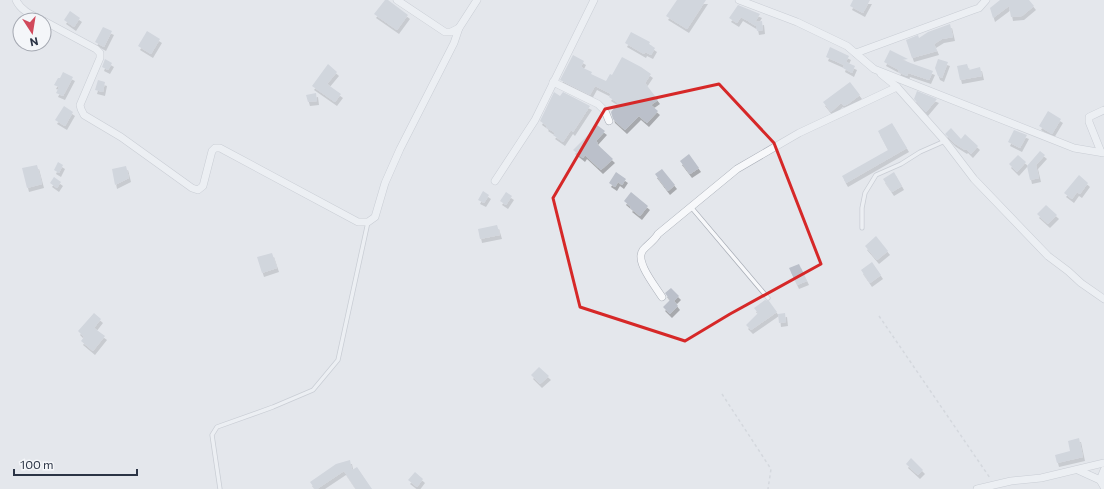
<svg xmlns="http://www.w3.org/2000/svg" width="1104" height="489" viewBox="0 0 1104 489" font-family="Commissioner,sans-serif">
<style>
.building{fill:#bbc0ca;filter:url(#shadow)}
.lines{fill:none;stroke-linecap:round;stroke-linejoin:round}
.lane-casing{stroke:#a9aeb7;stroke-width:5}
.street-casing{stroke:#a9aeb7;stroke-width:8}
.path{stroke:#c2c5cb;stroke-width:1.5;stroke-dasharray:3 3;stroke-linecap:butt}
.lane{stroke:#f7f8fa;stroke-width:3.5}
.street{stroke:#f7f8fa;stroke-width:7}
.marked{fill:none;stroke:#d62828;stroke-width:3;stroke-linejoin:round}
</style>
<defs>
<filter id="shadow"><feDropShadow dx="2" dy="4" stdDeviation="0" flood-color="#0004"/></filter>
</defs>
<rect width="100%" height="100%" fill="#e4e7ec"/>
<g class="building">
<path d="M385 0H388L408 15 397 30 374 14Z"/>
<path d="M677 0H706L687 29 666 16Z"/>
<path d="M853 0H870L863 13 850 6Z"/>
<path d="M1000 0H1029L1034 6 1022 16 1011 17 1009 6 993 18 990 8Z"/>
<path d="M738 5 760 14 755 22 762 21 763 30 757 31 756 26 741 17 737 23 729 18Z"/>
<path d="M70 11 80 18 74 27 64 20Z"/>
<path d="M950 24 953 37 942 39 934 44 937 51 912 58 906 40 918 35 919 38 928 32Z"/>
<path d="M103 27 112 31 104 47 95 42Z"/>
<path d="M147 31 160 39 151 54 138 46Z"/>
<path d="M631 32 650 42 649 44 655 48 651 55 645 52 644 54 625 43Z"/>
<path d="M830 47 849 56 846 62 855 66 852 73 843 68 844 65 826 57Z"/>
<path d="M890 50 908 59 902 60 933 71 929 80 908 73 907 76 898 72 899 70 884 62Z"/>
<path d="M573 55 584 61 581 67 592 72 591 74 606 81 610 74 612 75 622 57 641 67 651 74 645 83 658 100 651 105 658 111 647 123 639 116 625 130 613 119 611 112 618 103 609 97 611 94 595 86 590 95 560 80Z"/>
<path d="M105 59 112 63 108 70 102 67Z"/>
<path d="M938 59 948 62 942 78 938 76 935 68Z"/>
<path d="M328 64 337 72 327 84 341 94 335 102 312 86Z"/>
<path d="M967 64 969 70 980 67 982 76 960 80 957 66Z"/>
<path d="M63 72 73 77 63 96 56 93 59 87 54 85 58 78H60Z"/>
<path d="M98 80 105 82 103 92 95 90Z"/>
<path d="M850 82 860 95 848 104 844 106 841 103 831 112 823 102Z"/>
<path d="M917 91 937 99 926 112 914 99Z"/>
<path d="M554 92 560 96 563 92 590 106 573 132 571 130 563 142 553 135 555 133 546 127 547 126 540 121Z"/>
<path d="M316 93 317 101 308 102 306 95Z"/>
<path d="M64 106 73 112 65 126 55 120Z"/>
<path d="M1048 111 1061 119 1052 134 1039 126Z"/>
<path d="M892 123 907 148 846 183 842 176 888 150 878 131Z"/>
<path d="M597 125 605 131 596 141 598 143 597 144 613 159 601 170 585 155 583 158 573 150 589 134V135Z"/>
<path d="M951 128 961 139 965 134 978 146 971 154 966 149 965 150 954 143 945 134Z"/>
<path d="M1014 130 1027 135 1020 148 1008 142Z"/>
<path d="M1040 151 1045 155 1036 165 1039 178 1030 180 1027 166Z"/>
<path d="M689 154 699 168 690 174 680 161Z"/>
<path d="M1018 155 1026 162 1017 172 1009 164Z"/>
<path d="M58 162 63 165 59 173 54 170Z"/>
<path d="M37 165 42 184 27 188 22 168Z"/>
<path d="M126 166 129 178 115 185 112 169Z"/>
<path d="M662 169 675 185 668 191 655 174Z"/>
<path d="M616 172 626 179 622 185 618 182 615 187 609 183Z"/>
<path d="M894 172 902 186 892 192 883 179Z"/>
<path d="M1079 175 1088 183 1080 194 1077 192 1072 199 1064 193Z"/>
<path d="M54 177 61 182 57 188 50 183Z"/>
<path d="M483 191 489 195 484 203 478 200Z"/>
<path d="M506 192 512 196 506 205 500 201Z"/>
<path d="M631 192 648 206 640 216 630 208 631 207 624 201Z"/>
<path d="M1046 205 1057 215 1048 224 1037 214Z"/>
<path d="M497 225 500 235 480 239 478 229Z"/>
<path d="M876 236 888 251 877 260 865 246Z"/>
<path d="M272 253 277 268 262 273 257 257Z"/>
<path d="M872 262 881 275 870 283 861 270Z"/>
<path d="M799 264 807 281 797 285 789 268Z"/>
<path d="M671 288 679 296 674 301 678 306 670 314 663 307 670 300 665 293Z"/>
<path d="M765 300 769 301 777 312 751 330 746 325 758 313 754 308Z"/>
<path d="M94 313 101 319 94 328 105 336 93 351 81 341 84 337 78 331Z"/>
<path d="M785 313 786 322 779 323 778 314Z"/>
<path d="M539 367 549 376 540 384 531 375Z"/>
<path d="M1079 438 1083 457 1057 463 1055 455 1070 451 1068 441Z"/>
<path d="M911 458 923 470 918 475 906 464Z"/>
<path d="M350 460 352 470 357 467 372 489H356L344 471 317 489H315L310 482 336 464Z"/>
<path d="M415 472 423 479 417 487 408 480Z"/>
</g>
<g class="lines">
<g class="lane-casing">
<g id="lane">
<path d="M691 207 768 298"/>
<path d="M862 228V208L865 193 876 175 901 164 920 152 945 141"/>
<path d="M220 489 212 435 217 427 273 407 313 390 338 360 368 222"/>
</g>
</g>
<g class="street-casing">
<g id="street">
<path d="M16 0C21 11 32 15 42 20"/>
<path d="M397 0 445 32H451L459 28 477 0"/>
<path d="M739 0 797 22 847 46 874 69 1074 148 1104 153"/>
<path d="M44 21 96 49 100 53V58L80 105 81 109 84 115 121 137 192 188 198 190 203 186 212 151 215 148H220L358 222H368L375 217 385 183 400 149 454 43 459 28"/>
<path d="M856 53 973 10 979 8 986 0"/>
<path d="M881 74 897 87 945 141 974 179 1048 256 1068 271 1081 283 1104 299"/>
<path d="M553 82 598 104 605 111 609 121"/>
<path d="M1101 152 1089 122V117L1104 110"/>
<path d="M495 181 535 120 594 0"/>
<path d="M662 297C656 287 634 261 643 250 648 244 654 241 658 234L737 169 799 133 897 87"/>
<path d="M1078 470 1100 480 1104 487"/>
<path d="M1100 480 1104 470"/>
<path d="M977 489 1011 481 1041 478 1104 463"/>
</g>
</g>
<g class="path">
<path d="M879 316 990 478"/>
<path d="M722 394 771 469 768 489"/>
</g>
<use href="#lane" class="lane"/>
<use href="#street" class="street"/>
</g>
<path d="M0 0H1104V489H0ZM719 84 774 143 821 264 730 314 685 341 580 307 553 198 605 109Z" fill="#e4e7ec" fill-opacity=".55" fill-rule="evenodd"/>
<path class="marked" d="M719 84 774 143 821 264 730 314 685 341 580 307 553 198 605 109Z"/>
<g transform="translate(32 32) rotate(168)"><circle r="19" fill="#f4f6f9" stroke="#a4a8b1"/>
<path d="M0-3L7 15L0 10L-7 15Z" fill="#d1495b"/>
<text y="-6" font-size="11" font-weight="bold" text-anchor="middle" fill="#2b3445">N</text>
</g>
<path d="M14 469v6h123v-6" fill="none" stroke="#2b3445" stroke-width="2"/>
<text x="20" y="469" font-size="12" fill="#2b3445" stroke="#f4f6f9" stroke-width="3" paint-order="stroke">100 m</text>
</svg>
